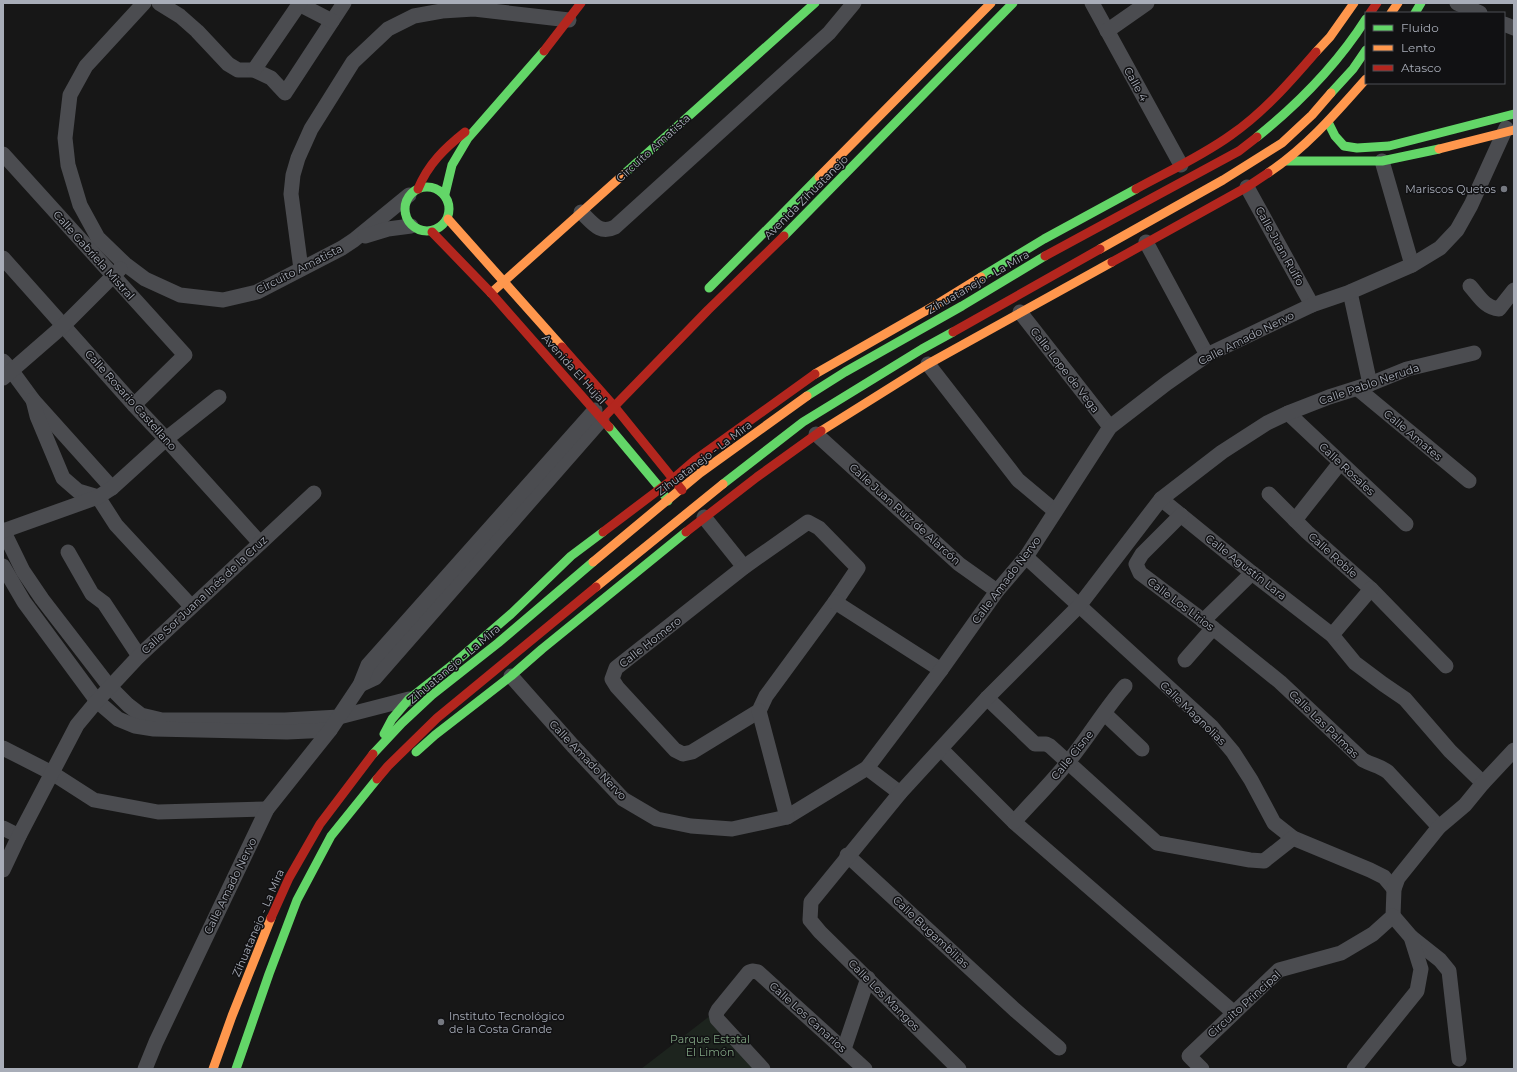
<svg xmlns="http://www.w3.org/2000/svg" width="1517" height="1072" viewBox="0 0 1517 1072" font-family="Montserrat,sans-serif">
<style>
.green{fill:#1d241e}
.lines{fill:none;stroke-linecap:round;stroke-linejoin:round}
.street{stroke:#4b4c50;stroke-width:15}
.fast{stroke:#63d668;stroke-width:9}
.slow{stroke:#ff974d;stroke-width:9}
.jam{stroke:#b3261e;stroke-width:9}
.poi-dot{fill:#757880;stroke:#111113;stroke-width:1.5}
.labels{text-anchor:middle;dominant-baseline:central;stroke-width:3;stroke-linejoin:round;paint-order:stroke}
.street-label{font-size:11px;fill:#a8adb8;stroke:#111113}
.poi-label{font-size:11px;fill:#a8adb8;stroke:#111113;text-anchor:end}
.park-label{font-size:11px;fill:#7fa381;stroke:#111113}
</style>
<rect width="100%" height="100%" fill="#171717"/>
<path class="green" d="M715 1012 756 1069H641Z"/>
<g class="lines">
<g class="street">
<path d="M144 3 86 66 70 95 65 138 68 165 80 205 98 238 125 264 145 279 180 295 223 300 257 292 342 248 354 240 409 195"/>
<path d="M159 3 180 16 197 31 228 64 238 70H254L271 78 285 93 344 3"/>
<path d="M1092 3 1181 165"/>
<path d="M1457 3 1480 13"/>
<path d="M299 4 332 21"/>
<path d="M1504 24 1514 28"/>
<path d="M1107 31 1147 3"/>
<path d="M254 70 300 3"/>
<path d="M3 154 185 355 134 405"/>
<path d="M1382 161 1412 265"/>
<path d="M1247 187 1312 305"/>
<path d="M581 212C592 222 599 235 615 227L829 33 854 3"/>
<path d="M365 236 388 229 411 226"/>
<path d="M1146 242 1207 355"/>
<path d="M3 258 134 405 166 439 260 543"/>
<path d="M301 269 291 194 293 175 298 158 311 129 353 62 388 29 414 16 442 11 474 9 569 20"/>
<path d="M1470 286C1479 296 1485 308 1499 309L1514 290"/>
<path d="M1350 292 1370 384"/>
<path d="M1020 312 1110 427"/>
<path d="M3 361 11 370 33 400 112 488"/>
<path d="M928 364 1018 480 1055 511"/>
<path d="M3 378 64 325 120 269"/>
<path d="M1358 389 1469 481"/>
<path d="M33 400 37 416 63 478 78 491 98 497 116 525 191 606"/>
<path d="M1288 413 1406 524"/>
<path d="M816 434 959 564 997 591"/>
<path d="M1269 494 1307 532 1371 589 1446 666"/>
<path d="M1161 499 1252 573 1332 635 1355 663 1383 684 1405 699 1450 751 1483 783"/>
<path d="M1181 515 1142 554 1136 564 1140 573 1213 628 1280 682 1363 760C1372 765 1380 766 1388 772L1439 827"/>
<path d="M704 517 744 567"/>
<path d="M1295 520 1340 463"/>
<path d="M808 522 819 528 858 568 835 602 766 696 759 711 692 752 683 754 675 750 617 687 612 679 616 668 744 567Z"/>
<path d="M3 530 23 571 42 599 109 686 128 705 141 715 162 720H285L339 717 409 699"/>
<path d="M3 531 98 497 112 488 166 439 219 397"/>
<path d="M68 552 92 594 104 603 139 656"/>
<path d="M1026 557 1212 727 1233 752 1251 780 1274 823 1293 838 1370 870 1384 877 1394 889"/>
<path d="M3 566 24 602 97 701 118 719 135 726 154 729 287 732 330 730"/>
<path d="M835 602 941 670"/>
<path d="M1203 621 1252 573"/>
<path d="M1332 635 1371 589"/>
<path d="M1185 660 1213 628"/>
<path d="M511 676 573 746 623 799 657 819 691 826 732 829 787 817 867 768 941 670 997 591 1026 557 1110 427 1167 383 1207 355 1312 305 1350 292 1412 265 1440 248 1457 230 1471 205 1506 128"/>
<path d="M360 685 375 678 602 419"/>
<path d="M987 698 1035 744H1046L1050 746 1157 843 1250 860 1264 861 1293 838"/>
<path d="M759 711 787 817"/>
<path d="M1105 714 1142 749"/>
<path d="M3 748 52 773 94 800 158 812 267 809"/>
<path d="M941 749 1014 822 1233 1012"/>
<path d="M867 768 900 793"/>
<path d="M1014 822C1032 802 1051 783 1068 762 1088 738 1104 710 1125 686"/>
<path d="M3 828 19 836"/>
<path d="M847 855 1015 1010 1059 1048"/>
<path d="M3 870 19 836 77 725 97 701 139 656 314 493"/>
<path d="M1411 937 1440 960 1449 971 1459 1059"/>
<path d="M844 1049 868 978"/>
<path d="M145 1069 156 1042 267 809 330 730 360 685 368 665 595 410"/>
<path d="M763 1069 717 1019 716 1014 718 1010 749 972 752 971 758 972 865 1069"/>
<path d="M959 1069 820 932 810 920 811 902 900 793 987 698 1079 606 1161 499 1222 452 1267 423 1288 413 1329 397 1370 384 1407 369 1474 353"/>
<path d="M1202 1069 1189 1056 1279 970 1341 953 1373 934 1393 916 1394 889 1398 878 1439 827 1465 805 1483 783 1514 750"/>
<path d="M1354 1069 1417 991 1421 969 1411 937 1393 916"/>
</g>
<g class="fast">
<path d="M1415 13 1421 3"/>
<path d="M1331 93 1353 69 1366 50"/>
<path d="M1328 122 1335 136 1344 146 1357 148 1389 146 1514 114"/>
<path d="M1257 137C1298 104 1338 63 1366 19"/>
<path d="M1286 161H1382L1439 149"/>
<path d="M624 174 815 3"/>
<circle cx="427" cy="209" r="22"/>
<path d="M445 194 452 165 468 138 544 51"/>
<path d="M784 236 1013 3"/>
<path d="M981 277 1044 239 1136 189"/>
<path d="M709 288 819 177"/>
<path d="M807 396 845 372 962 306 1045 256"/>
<path d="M609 427 660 488 668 501"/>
<path d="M723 484 803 422 922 349 953 332"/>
<path d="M384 734 392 719 409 699 451 666 511 614 571 556 603 532"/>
<path d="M416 752 435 735 511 676 542 649 686 532"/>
<path d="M373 754 402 723 432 695 498 643 593 562"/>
<path d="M236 1069 269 974 297 900 331 836 377 779"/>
</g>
<g class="slow">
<path d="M1391 13 1398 3"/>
<path d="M1316 52 1330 37 1354 3"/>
<path d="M1439 149 1514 130"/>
<path d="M1268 173C1306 148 1336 113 1366 79"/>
<path d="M819 177 991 3"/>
<path d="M448 219 562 347"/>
<path d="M1100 249 1223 180 1282 143 1312 115 1331 93"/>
<path d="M491 293 624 174"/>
<path d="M815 374 934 306 981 277"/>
<path d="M821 431 928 364 1112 262"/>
<path d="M593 562 700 473 807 396"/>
<path d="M596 587 723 484"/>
<path d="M213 1069 232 1016 271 918"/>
</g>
<g class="jam">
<path d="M1370 13 1377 3"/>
<path d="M544 51 581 3"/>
<path d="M418 189C428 164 445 148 465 132"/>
<path d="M1136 189C1167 172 1202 156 1231 135 1264 112 1290 82 1316 52"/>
<path d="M432 232 491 293 609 427"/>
<path d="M1045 256 1239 151 1257 137"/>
<path d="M1112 262 1247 187 1268 173"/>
<path d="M953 332 1100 249"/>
<path d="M562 347 614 406 682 490"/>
<path d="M602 419 708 310 784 236"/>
<path d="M603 532 673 479 695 460 815 374"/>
<path d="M686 532 757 477 821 431"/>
<path d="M377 779 388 766 437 718 596 587"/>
<path d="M271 918 289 878 320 824 373 754"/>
</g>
</g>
<g class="poi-dot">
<circle cx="1504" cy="189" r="4"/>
<circle cx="441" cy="1022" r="4"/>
</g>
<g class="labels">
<g class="street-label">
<text transform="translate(1136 84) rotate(61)">Calle 4</text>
<text transform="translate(653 148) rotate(-42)">Circuito Amatista</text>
<text transform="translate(806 197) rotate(-45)">Avenida Zihuatanejo</text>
<text transform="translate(1280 246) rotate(61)">Calle Juan Rulfo</text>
<text transform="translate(94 255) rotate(48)">Calle Gabriela Mistral</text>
<text transform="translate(299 269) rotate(-27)">Circuito Amatista</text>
<text transform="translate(978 282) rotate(-30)">Zihuatanejo - La Mira</text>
<text transform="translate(1246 338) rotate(-27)">Calle Amado Nervo</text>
<text transform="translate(574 369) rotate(48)">Avenida El Hujal</text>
<text transform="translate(1065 370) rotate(52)">Calle Lope de Vega</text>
<text transform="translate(1369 384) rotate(-19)">Calle Pablo Neruda</text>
<text transform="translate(131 400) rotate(48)">Calle Rosario Castellano</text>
<text transform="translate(1413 435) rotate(40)">Calle Amates</text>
<text transform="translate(704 458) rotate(-37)">Zihuatanejo - La Mira</text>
<text transform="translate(1347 469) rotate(43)">Calle Rosales</text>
<text transform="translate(905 514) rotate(42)">Calle Juan Ruiz de Alarcón</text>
<text transform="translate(1333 555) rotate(42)">Calle Roble</text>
<text transform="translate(1246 567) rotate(38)">Calle Agustín Lara</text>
<text transform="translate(1006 580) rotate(-53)">Calle Amado Nervo</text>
<text transform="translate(204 595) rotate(-43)">Calle Sor Juana Inés de la Cruz</text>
<text transform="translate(1181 604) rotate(37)">Calle Los Lirios</text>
<text transform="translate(650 642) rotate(-38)">Calle Homero</text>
<text transform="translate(454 664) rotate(-40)">Zihuatanejo - La Mira</text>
<text transform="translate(1193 713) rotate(44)">Calle Magnolias</text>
<text transform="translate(1324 724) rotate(44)">Calle Las Palmas</text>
<text transform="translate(1072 755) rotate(-51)">Calle Cisne</text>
<text transform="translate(588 760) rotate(46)">Calle Amado Nervo</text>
<text transform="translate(230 886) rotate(-64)">Calle Amado Nervo</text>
<text transform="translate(258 923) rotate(-67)">Zihuatanejo - La Mira</text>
<text transform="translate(931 932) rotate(43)">Calle Bugambilias</text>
<text transform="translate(884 995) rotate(45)">Calle Los Mangos</text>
<text transform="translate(1244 1004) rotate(-42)">Circuito Principal</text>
<text transform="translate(808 1017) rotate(42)">Calle Los Canarios</text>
</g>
<g class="poi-label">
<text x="1496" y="189">Mariscos Quetos</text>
<text x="449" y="1016" text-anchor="start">Instituto Tecnológico<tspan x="449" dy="13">de la Costa Grande</tspan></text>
</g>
<g class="park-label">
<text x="710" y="1039">Parque Estatal<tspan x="710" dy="13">El Limón</tspan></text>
</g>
</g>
<rect width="1517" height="1072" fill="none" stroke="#a8adb8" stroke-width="8"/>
<rect x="1365" y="12" width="140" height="72" fill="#111113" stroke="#4d4f55"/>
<rect x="1373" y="25" width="20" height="6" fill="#63d668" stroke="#4d4f55"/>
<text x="1401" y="32" font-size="12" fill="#a8adb8">Fluido</text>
<rect x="1373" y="45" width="20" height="6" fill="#ff974d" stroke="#4d4f55"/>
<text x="1401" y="52" font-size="12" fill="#a8adb8">Lento</text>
<rect x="1373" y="65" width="20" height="6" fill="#b3261e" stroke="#4d4f55"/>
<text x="1401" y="72" font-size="12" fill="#a8adb8">Atasco</text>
</svg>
